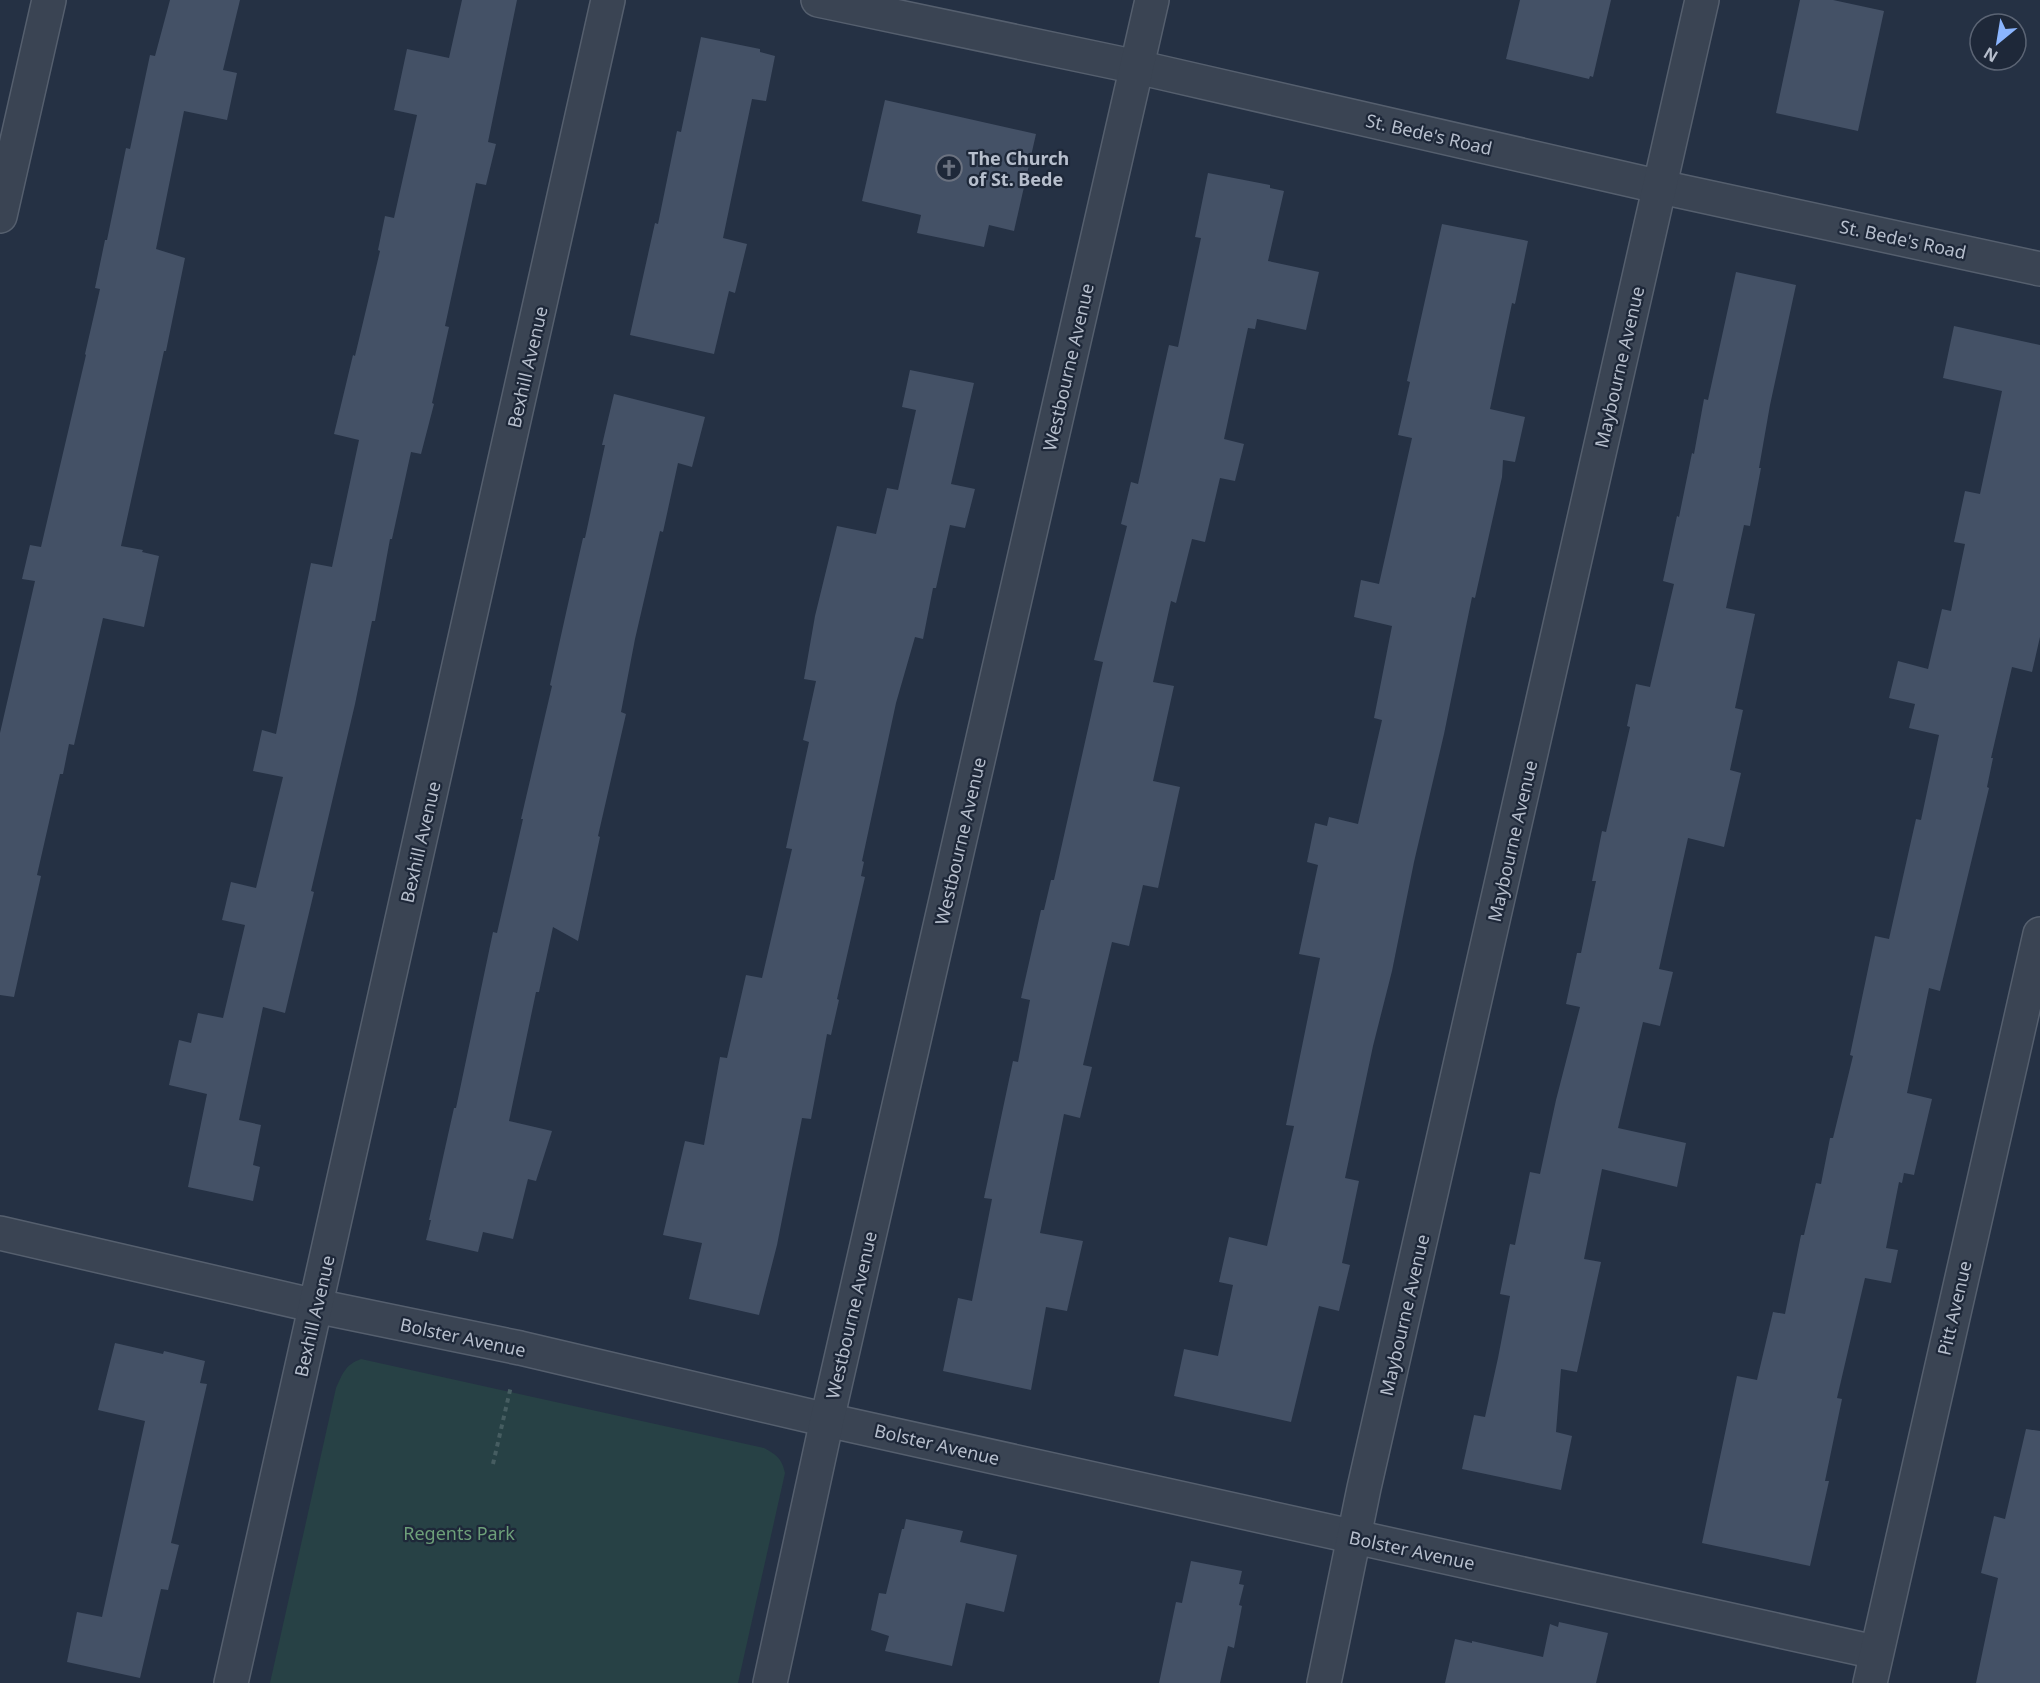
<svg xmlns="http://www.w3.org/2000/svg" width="2040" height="1683" viewBox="0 0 2040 1683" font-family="'Noto Sans',sans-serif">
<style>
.green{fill:#274145}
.building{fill:#445166}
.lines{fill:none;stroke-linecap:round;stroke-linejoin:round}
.minor-casing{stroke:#555f6e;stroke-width:36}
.path{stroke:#465d61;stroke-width:4;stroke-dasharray:4.5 4.5;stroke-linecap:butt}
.minor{stroke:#3a4453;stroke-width:33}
.labels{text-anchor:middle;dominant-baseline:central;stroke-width:4.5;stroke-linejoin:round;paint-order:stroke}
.street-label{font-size:18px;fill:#b7bfcd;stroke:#1e2839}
.poi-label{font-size:18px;font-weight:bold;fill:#b7bfcd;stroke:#1e2839;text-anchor:start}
.park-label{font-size:18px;fill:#6d9f79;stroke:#1e2839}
</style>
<rect width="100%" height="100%" fill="#253144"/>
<path class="green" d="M361 1359 764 1448C777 1455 782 1459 785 1473L738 1683H270L336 1388C343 1373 345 1365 361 1359Z"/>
<g class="building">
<path d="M170 0H240L223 70 237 73 227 120 184 111 156 249 185 258 166 351H164L121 546 143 550 142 552 159 556 144 627 103 618 74 745 69 744 63 774H60L37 875 41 876 14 997 0 995V733L35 581 22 579 30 545 41 547 86 355 85 354 100 289 95 288 105 240H107L126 148 130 149 150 55 155 56Z"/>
<path d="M462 0H517L488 142 496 144 486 185 476 183 445 326 449 327 432 403 434 404 421 454 411 452 392 539H390L375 621H372L355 704 311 891 314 892 285 1013 263 1007 239 1120 261 1125 253 1165 260 1167 253 1201 188 1187 207 1094 169 1085 179 1040 191 1043 198 1013 223 1018 245 925 222 920 231 882 256 888 283 777 253 771 262 730 276 734 311 563 332 567 359 440 334 434 353 355 355 356 380 251 378 250 385 216 394 218 417 115 394 110 407 49 449 58Z"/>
<path d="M1520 0H1611L1593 77 1590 76 1589 79 1506 59Z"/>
<path d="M1800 0H1833L1884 11 1858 131 1776 113Z"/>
<path d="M701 37 760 49V52L775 56 766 101 752 99 723 238 747 244 735 293 729 291 714 354 630 335 655 223 658 224 677 131 681 132Z"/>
<path d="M885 100 1036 134 1014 231 989 225 984 247 917 233 921 215 862 201Z"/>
<path d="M1208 173 1270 185V188L1284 191 1268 261 1319 272 1306 330 1257 319 1255 329 1248 328 1224 439 1244 444 1235 481 1220 478 1205 542 1192 539 1176 603 1171 601 1153 682 1174 686 1153 781 1180 787 1158 888 1143 885 1129 946 1112 942 1083 1065 1092 1067 1080 1118 1064 1114 1040 1233 1083 1241 1067 1311 1046 1307 1031 1390 943 1371 958 1298 972 1301 992 1199 984 1198 1013 1061 1018 1062 1030 1000 1021 998 1041 910H1044L1051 880H1054L1103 662 1094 660 1127 526 1121 524 1131 482 1138 484 1169 345 1178 347 1201 238 1195 237Z"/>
<path d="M1442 224 1528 241 1515 304 1512 303 1490 409 1525 417 1515 462 1503 460 1502 477 1475 598 1472 597 1444 734 1414 862 1392 971 1373 1046 1345 1178 1359 1181 1342 1263 1350 1265 1339 1311 1319 1306 1291 1422 1174 1396 1184 1349 1218 1356 1233 1285 1219 1282 1229 1237 1267 1246 1294 1126 1286 1125 1320 958 1299 954 1318 865 1307 862 1315 823 1327 826 1329 817 1358 824 1382 720 1374 718 1392 626 1354 617 1361 580 1379 584 1412 438 1398 435 1410 382 1407 381Z"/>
<path d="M1736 272 1796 285 1770 405 1759 468H1761L1750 526 1744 525 1726 608 1755 614 1735 708 1743 710 1730 770 1741 773 1724 847 1688 838 1659 969 1673 972 1660 1026 1643 1022 1618 1128 1686 1143 1677 1187 1602 1169 1584 1259 1601 1262 1577 1372 1561 1369 1556 1432 1572 1436 1561 1490 1462 1469 1474 1415 1485 1417 1498 1358 1510 1296 1500 1294 1510 1244 1515 1245 1530 1172 1540 1174 1556 1100 1580 1007 1566 1004 1577 953H1581L1596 881H1592L1602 831 1606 832 1630 727 1627 726 1636 684 1650 687 1674 584 1663 581 1677 516 1679 517 1692 453 1694 454 1704 399 1708 400Z"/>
<path d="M1954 326 2040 345V637L2032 672 2012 667 1991 758H1993L1987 787 1989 788 1940 991 1929 988 1907 1093 1932 1099 1914 1175 1904 1173 1902 1183 1899 1182 1886 1248 1898 1250 1891 1283 1865 1278 1837 1398 1842 1399 1825 1481H1829L1810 1566 1702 1543 1737 1376 1757 1380 1773 1312 1785 1314 1801 1235H1804L1816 1183 1821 1184 1830 1138H1833L1853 1056 1850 1055 1875 936 1889 939 1916 819 1921 820 1939 735 1909 728 1915 704 1889 698 1898 661 1928 669 1942 609 1951 611 1965 544 1954 542 1965 491 1980 494 2002 391 1943 378Z"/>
<path d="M910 370 974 383 951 484 975 489 965 528 950 525 936 588H933L923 639 915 637 896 703 862 861 864 862 861 876 865 877 837 999 839 1000 831 1035 827 1034 811 1119 802 1118 777 1245 759 1315 689 1299 702 1243 663 1235 685 1141 704 1145 720 1057 727 1058 746 975 762 978 792 849 786 848 809 742 803 740 816 681 804 679 815 616 837 526 876 534 887 488 898 490 916 410 902 407Z"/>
<path d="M614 394 705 417 692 467 678 463 663 532 660 531 635 639 621 712 626 714 598 836 600 837 578 941 553 927 539 992H536L509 1121 552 1131 536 1181 528 1179 513 1239 483 1232 478 1252 426 1240 431 1220H429L454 1108H456L493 932 497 933 523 819H521L552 686 550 685 568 604 583 538H585L605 445H602Z"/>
<path d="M115 1343 163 1354 164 1351 205 1361 200 1383 207 1384 171 1543 179 1545 168 1590 161 1589 140 1678 67 1662 77 1612 102 1617 145 1421 98 1410Z"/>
<path d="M2026 1429 2040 1431V1683H1976L1998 1578 1981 1573 1994 1516 2005 1519Z"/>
<path d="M906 1519 963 1531 960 1542 1017 1555 1004 1612 966 1603 952 1666 885 1651 889 1636 871 1630 879 1593 886 1594 902 1529H904Z"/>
<path d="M1191 1561 1242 1571 1239 1584 1244 1585 1239 1605 1242 1606 1234 1648 1228 1646 1220 1683H1159L1176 1602 1182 1603Z"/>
<path d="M1559 1622 1608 1633 1596 1683H1445L1455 1639 1472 1643V1641L1543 1657 1550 1624 1558 1627Z"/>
</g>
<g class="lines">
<g class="minor-casing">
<g id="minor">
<path d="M818 0 1137 67 1661 187 2040 269"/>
<path d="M0 216 49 0"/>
<path d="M0 1233 316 1306 520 1348 827 1420 1875 1652"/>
<path d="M231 1683 608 0"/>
<path d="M770 1683 827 1420 1152 0"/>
<path d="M1324 1683 1364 1488 1702 0"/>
<path d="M1870 1683 2040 934"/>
</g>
</g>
<path class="path" d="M493 1464 511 1386"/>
<use href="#minor" class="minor"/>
</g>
<defs>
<g id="church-ring" transform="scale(1.35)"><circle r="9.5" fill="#1e2839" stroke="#6b7280" stroke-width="1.5"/><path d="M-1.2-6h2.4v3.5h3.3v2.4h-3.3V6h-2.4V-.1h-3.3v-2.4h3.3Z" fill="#6b7280"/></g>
</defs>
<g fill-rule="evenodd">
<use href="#church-ring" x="949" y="168"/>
</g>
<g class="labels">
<g class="street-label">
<text transform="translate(1429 134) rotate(13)">St. Bede's Road</text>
<text transform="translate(1903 239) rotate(12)">St. Bede's Road</text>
<text transform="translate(527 367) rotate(-77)">Bexhill Avenue</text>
<text transform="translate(1068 367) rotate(-77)">Westbourne Avenue</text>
<text transform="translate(1619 367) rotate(-77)">Maybourne Avenue</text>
<text transform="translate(960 841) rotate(-77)">Westbourne Avenue</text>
<text transform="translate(1512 841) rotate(-77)">Maybourne Avenue</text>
<text transform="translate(420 842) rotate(-77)">Bexhill Avenue</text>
<text transform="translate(1954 1308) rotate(-77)">Pitt Avenue</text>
<text transform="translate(851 1315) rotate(-77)">Westbourne Avenue</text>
<text transform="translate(1404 1315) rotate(-77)">Maybourne Avenue</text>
<text transform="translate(314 1316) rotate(-77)">Bexhill Avenue</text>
<text transform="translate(463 1337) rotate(12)">Bolster Avenue</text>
<text transform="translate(937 1444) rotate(13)">Bolster Avenue</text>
<text transform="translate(1412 1550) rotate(12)">Bolster Avenue</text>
</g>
<g class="poi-label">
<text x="968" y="158">The Church<tspan x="968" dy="21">of St. Bede</tspan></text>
</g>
<g class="park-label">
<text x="459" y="1533">Regents Park</text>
</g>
</g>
<g transform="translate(1998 42) rotate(210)"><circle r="28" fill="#1e2839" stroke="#5b6474" stroke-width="1.5"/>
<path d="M0-4.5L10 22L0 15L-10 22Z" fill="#8bb5fe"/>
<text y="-9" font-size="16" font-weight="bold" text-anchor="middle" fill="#b7bfcd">N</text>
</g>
</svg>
